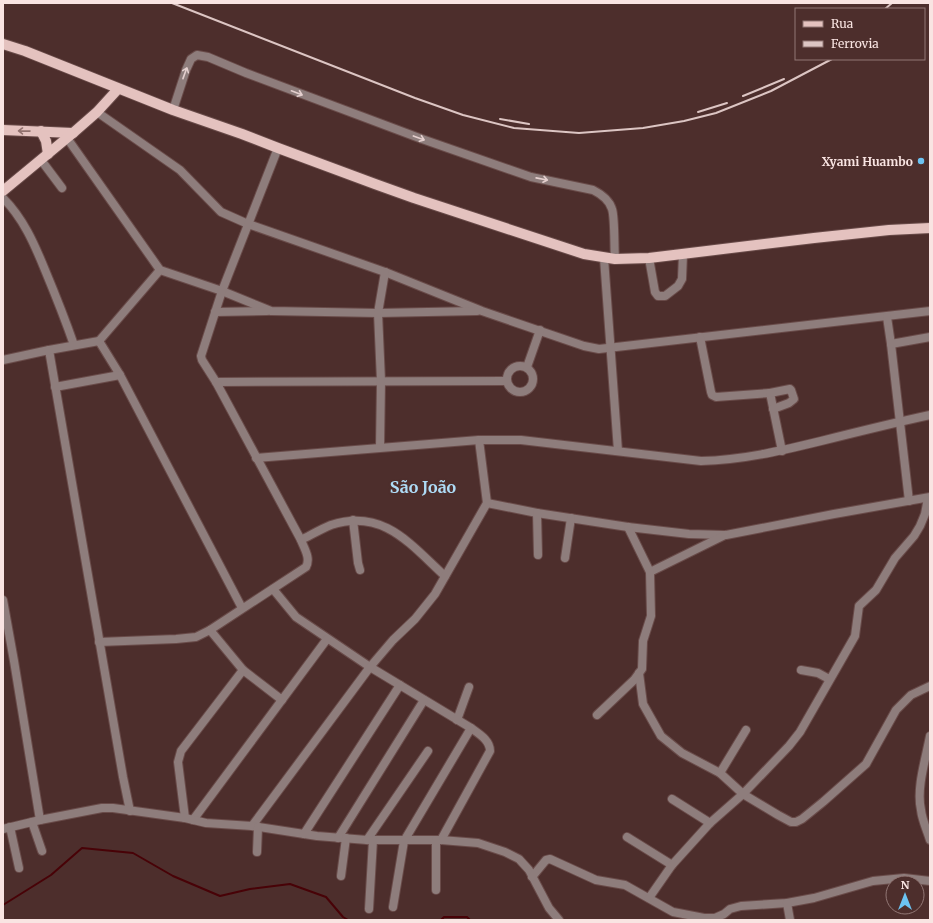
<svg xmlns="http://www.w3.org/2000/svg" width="933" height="923" viewBox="0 0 933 923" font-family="Merriweather,serif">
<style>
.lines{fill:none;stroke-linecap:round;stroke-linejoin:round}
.stream{stroke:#480207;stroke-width:2}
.minor-casing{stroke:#694b49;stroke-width:10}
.major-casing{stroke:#694b49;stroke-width:12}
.minor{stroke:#8e7d7c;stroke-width:8}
.major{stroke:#e4c2bf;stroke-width:10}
.rail{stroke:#dcc5c3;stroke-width:2}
.oneway{stroke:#e4cfce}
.oneway2{stroke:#91716e}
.poi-dot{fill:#6cc3f2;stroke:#4d2e2c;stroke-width:1.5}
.labels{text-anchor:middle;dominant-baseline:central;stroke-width:4;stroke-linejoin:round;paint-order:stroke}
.poi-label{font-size:12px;font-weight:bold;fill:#f9e4e2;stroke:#4d2e2c;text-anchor:end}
.district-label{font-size:16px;font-weight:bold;fill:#aedbf6;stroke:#4d2e2c}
</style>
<rect width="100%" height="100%" fill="#4d2e2c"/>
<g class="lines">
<g class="stream">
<path d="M3 905 51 875 82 848 133 853 173 876 220 896 250 889 290 884 326 897 343 917 348 920"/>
<path d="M441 920 444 917H467L470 920"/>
</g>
<g class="minor-casing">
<g id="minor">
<path d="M173 110 186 70 191 59 197 55 208 57 246 73 422 139 531 177 593 190C601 194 609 199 612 209 615 218 614 248 615 259"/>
<path d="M97 112 180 170 221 212 248 224 385 272 482 311 584 346 599 349 930 311"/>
<path d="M67 138 160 270 222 291 271 311 378 313 477 311"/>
<path d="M41 160 62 188"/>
<path d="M3 198C23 218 34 243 45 270 55 294 65 319 74 345"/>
<path d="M604 258 618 451"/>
<path d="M649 258 655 292 658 296H665L678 286 682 279 683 254"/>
<path d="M215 312 267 311"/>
<path d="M887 317 891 344 909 501"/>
<path d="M700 337 711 392 712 395 716 397 770 393 782 451"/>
<path d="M99 341 120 375 242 608"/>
<path d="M891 344 930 337"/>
<path d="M49 350 123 777 130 811"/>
<path d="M3 360 49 350 99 341 160 270"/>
<circle cx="520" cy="379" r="13"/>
<path d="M527 367 540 330"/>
<path d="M216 382 507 381"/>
<path d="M55 387 120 375"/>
<path d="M770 393 790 389 791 390 794 399 789 403 773 409"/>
<path d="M380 447 381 381 378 313 385 272"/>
<path d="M256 458 479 440H521L701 461C743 460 780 451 821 441 857 432 893 423 930 415"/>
<path d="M487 503 537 513 628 527 689 534 726 535 834 514 930 497"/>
<path d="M537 513 538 555"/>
<path d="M353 520 358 563 360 570"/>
<path d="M301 540C311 535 321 529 331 525 383 508 410 544 445 576"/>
<path d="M565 558 571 518"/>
<path d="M650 572 725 535"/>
<path d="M273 589 296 617 370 667 471 728C479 734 490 740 490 751L441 840"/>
<path d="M3 600 14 661 40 820"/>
<path d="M99 642 176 639 196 637 210 630 306 567C311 558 304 548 301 540L216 382 202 360 201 356 222 291 278 148"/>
<path d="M243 670 282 700"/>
<path d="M801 670 818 673 829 679"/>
<path d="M639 673 643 704 661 736 682 753 720 773"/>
<path d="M597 715 634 680 642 669 643 641 651 616 650 572 628 527"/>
<path d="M457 720 469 687"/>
<path d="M746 730 720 773 743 794 778 815 791 822H796L802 819 823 802 866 764 896 710 911 695 930 686"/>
<path d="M930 736C926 758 916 788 921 810 922 820 927 830 930 840"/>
<path d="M672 799 710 823"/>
<path d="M185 818 178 762 181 751 243 670 210 630"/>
<path d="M193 820 327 639"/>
<path d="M32 822 42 851"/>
<path d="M252 826 370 667 393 640 415 619 435 594 487 503 479 440"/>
<path d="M10 827 19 868"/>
<path d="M3 829 40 820 102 808H113L185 818 206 823 252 826 317 836 367 840H441L478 843 505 852 519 859 529 870 549 908 559 920"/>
<path d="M304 834 400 685"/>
<path d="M627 837 672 865"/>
<path d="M338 838 424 700"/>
<path d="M367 840 428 751"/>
<path d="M436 840V890"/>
<path d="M257 852 258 827"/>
<path d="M341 876 346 838"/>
<path d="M532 877 546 860 550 859 596 880 625 885 673 912 704 918H715L724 914 730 909 741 906 787 903 814 898 873 881 904 878 930 881"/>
<path d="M649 898 672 865 710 823 743 794 789 746 800 732 855 636 859 606 876 590 895 558 914 536 920 526 925 514 928 498"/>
<path d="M787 903 790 920"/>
<path d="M393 907 404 841 471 728"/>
<path d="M369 909 373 840"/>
</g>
</g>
<g class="major-casing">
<g id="major">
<path d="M3 44 25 51 173 110 242 134 278 148 375 184 414 198 584 254 615 259 649 258 814 238 889 230 930 228"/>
<path d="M3 130 73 133"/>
<path d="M41 131 46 141 48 154"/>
<path d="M3 191 73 133 97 112 118 89"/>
</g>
</g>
<use href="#minor" class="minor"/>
<use href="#major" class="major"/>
<g class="rail">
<path d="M172 3 415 98 463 115 514 128 579 133 643 128 684 121 716 113 771 91 832 59"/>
<path d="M885 9 892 3"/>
<path d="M743 96 784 79"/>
<path d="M698 112 727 103"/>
<path d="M500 119 529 124"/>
</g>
</g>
<defs><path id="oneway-shaft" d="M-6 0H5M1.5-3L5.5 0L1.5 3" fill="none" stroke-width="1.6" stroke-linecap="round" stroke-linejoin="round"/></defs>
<g class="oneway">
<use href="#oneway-shaft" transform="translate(185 73) rotate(-70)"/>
<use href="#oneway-shaft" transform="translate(297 93) rotate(21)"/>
<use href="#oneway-shaft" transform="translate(419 138) rotate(20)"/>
<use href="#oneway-shaft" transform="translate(542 179) rotate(11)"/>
</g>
<use class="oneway2" href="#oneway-shaft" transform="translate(24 131) rotate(-179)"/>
<circle class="poi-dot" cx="921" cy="161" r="4"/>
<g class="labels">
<g class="poi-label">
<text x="913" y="161">Xyami Huambo</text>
</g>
<g class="district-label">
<text x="423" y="487">São João</text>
</g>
</g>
<rect width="933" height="923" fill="none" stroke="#f9e4e2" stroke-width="8"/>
<rect x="795" y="8" width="130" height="52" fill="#4d2e2c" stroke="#927775"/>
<rect x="803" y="21" width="20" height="6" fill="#e4c2bf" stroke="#927775"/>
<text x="831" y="28" font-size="12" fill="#f9e4e2">Rua</text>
<rect x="803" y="41" width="20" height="6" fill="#dcc5c3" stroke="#927775"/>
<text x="831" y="48" font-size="12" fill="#f9e4e2">Ferrovia</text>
<g transform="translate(905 895)"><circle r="19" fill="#4d2e2c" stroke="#927775"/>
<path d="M0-3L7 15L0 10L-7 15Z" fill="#6cc3f2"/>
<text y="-6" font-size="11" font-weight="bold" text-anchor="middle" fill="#f9e4e2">N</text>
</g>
</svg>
